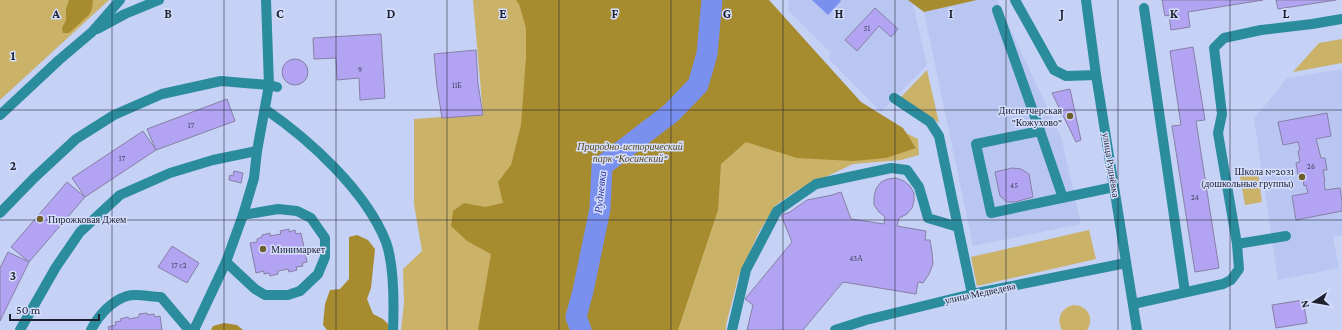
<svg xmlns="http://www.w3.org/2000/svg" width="1342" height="330" viewBox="0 0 1342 330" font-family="'Crimson Pro',serif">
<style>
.built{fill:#b9c6f2}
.green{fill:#cab268}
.forest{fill:#a78b2f}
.water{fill:#7990ee}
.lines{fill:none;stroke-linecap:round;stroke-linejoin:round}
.river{stroke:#7990ee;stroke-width:21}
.building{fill:#b2a4f3;stroke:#8680a4}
.minor{stroke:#2b8c9e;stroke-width:10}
.grid{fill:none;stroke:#1d212f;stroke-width:1;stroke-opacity:0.55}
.poi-dot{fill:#6e5e2c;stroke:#d5defd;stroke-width:1.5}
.labels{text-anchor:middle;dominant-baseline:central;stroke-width:3;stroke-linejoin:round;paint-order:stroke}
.number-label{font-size:8px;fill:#424260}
.poi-label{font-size:10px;fill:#1d212f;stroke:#d5defd;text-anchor:end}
.park-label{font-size:10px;font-style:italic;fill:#574918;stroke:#d5defd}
.street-label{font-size:10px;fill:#1d212f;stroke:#d5defd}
.water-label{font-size:11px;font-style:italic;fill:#29319c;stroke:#d5defd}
.grid-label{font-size:13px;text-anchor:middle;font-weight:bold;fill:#1d212f;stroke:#d5defd;stroke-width:3;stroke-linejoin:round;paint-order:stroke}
</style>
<rect width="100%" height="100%" fill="#c6d1f6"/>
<g class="built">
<path d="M789 0H908L913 4 927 65 881 112 828 58 831 53 788 10Z"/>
<path d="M977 0H997L1061 137 1081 224 973 246 924 12Z"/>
<path d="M1342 69V235L1333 237 1339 268 1278 280 1254 119 1287 78Z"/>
</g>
<g class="green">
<path d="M0 0H109L0 100Z"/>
<path d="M473 0H742L880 120 918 139 919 155 901 160 853 164 796 191 776 205 759 232 738 278 726 325V330H401L404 303 403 269 422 251 414 204V119L483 114Z"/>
<path d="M1342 39V63L1293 72 1319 43Z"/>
<path d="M927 70 939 123 901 97Z"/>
<path d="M1258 173 1262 202 1245 205 1240 176Z"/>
<path d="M1089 230 1096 259 977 286 971 257Z"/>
<path d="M1073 305C1087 305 1095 318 1087 330H1062C1056 319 1061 308 1073 305Z"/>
</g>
<g class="forest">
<path d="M69 0H93L92 9 89 15 69 33H63L62 28 66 20V9Z"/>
<path d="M516 0H769L861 102 903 128 916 148 886 158 853 161 797 158 746 142 721 164 718 210 678 330H478L491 254 467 241 451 226 453 211 464 203 485 207 503 203 498 182 511 165 521 125 526 57V28L519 4Z"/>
<path d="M908 0H977L924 12Z"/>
<path d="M357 235 368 240 375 249 371 288 367 299 373 314 383 319 389 325 388 330H327L323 325 325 304 330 290 340 289 349 279V237Z"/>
<path d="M224 323 237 325 243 330H211L213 326Z"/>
</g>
<path class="water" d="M812 0H840L841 1 828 15Z"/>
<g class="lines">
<path class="river" d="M581 330 576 317 583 291 600 209 602 166 671 113 698 85 707 54 712 0"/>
</g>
<g class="building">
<path d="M1162 0H1263L1188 12 1190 27 1171 30 1169 15 1165 16Z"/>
<path d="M1276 0H1336L1278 9Z"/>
<path d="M875 8 898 29 891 37 879 26 857 51 845 40Z"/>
<path d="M381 34 385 98 360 100 359 78 337 80 336 58 314 59 313 38Z"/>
<path d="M1193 47 1205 120 1196 121 1219 268 1195 272 1172 126 1181 125 1170 51Z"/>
<path d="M476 50 478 84 483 115 442 118 437 86 434 54Z"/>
<circle cx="295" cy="72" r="13"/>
<path d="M1070 89 1081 140 1076 142 1052 93Z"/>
<path d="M227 99 235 121 156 150 147 129Z"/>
<path d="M1327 113 1331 136 1316 139 1321 158H1325L1327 170H1323L1325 182H1324L1325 190 1340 188 1342 201V211L1296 220 1292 196 1308 193 1306 185 1304 186 1302 174 1298 175 1296 163 1300 162 1298 151 1300 150 1298 142 1283 145 1278 122Z"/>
<path d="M143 131 156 150 85 197 72 178Z"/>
<path d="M1012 168 1021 169 1029 174 1033 197 1015 202H1007L1000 196 995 172Z"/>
<path d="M234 171 243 173 241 183 229 180 230 175 233 176Z"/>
<path d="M896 178 904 181 910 186 914 193V201L912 208 907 214 899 218 897 226 926 231 925 240H930L932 252 933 264 929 274 923 283 918 282 916 294 843 282 803 330H747L753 305 745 299 792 242 781 215 790 212 807 200 832 195 841 192 851 219 884 224 885 217 879 212 874 205V197L876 189 881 182 888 179Z"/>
<path d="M67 182 85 197 29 262 11 247Z"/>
<path d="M289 229V232L295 230 296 234 301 233 307 262 302 263 303 266 296 267 297 270 289 272 288 269 278 271V274L270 276 269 273 264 274V271L256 273 250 243 257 242V239L262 237V235L270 233V236L281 234 280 231Z"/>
<path d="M172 246 199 263 187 283 158 267Z"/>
<path d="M8 252 29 262 0 321V268Z"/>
<path d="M1303 300 1307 323 1276 328 1272 305Z"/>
<path d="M147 313V315L154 314 155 317 160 316 162 330H109L108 327 116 325 115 322 121 321 120 319 128 317 129 319 139 317V314Z"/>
</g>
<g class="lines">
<g class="minor">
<path d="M1015 0 1054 70 1066 76 1096 75"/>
<path d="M1086 0 1096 75 1137 330"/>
<path d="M1144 8 1185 292"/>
<path d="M997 10 1040 131"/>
<path d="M97 29 125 14 159 0"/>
<path d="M894 98 930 122 939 136 972 294"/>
<path d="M265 109C310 140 366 191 386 242 394 265 394 305 393 330"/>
<path d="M0 115 59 60 92 32 120 0"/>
<path d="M1063 198 1040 131 976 144 991 213 1114 187"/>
<path d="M0 213 34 178 76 139 114 115 162 94 221 81 269 85 277 87"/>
<path d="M1237 244 1286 236"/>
<path d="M226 262 255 289 265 295H288L300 291 318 274 325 257V238L311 218 297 211 278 209 243 215"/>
<path d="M1133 304 1223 284 1231 280 1239 269 1237 244 1218 133 1222 114 1214 48 1224 38 1261 30 1312 24 1342 19"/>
<path d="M20 330 56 267 80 232 120 195 170 173 213 160 257 151"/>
<path d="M91 330C98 316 111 301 127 296 137 293 150 297 161 297L189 330"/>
<path d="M194 330 226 262 243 215 254 178 257 151 269 85 266 0"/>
<path d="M732 330 746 270 777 211 816 184 891 168 907 170 919 187 928 218 958 227"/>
<path d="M835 330 866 320 972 294 1126 263"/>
</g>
</g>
<path class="grid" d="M112 0V330M224 0V330M336 0V330M447 0V330M559 0V330M671 0V330M783 0V330M895 0V330M1006 0V330M1118 0V330M1230 0V330M0 110H1342M0 220H1342"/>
<g class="poi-dot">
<circle cx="1070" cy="116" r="4"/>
<circle cx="1302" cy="177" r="4"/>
<circle cx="40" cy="219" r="4"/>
<circle cx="263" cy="249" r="4"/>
</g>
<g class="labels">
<g class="number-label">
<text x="867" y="28">51</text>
<text x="360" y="69">9</text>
<text x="457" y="85">11Б</text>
<text x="191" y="125">17</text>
<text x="122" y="158">17</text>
<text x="1311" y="166">26</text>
<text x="1014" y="185">45</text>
<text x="1195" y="197">24</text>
<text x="856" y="258">43А</text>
<text x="179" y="265">17 с2</text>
</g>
<g class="poi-label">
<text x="1062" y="110">Диспетчерская<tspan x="1062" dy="12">"Кожухово"</tspan></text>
<text x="1294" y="171">Школа №2031<tspan x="1294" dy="12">(дошкольные группы)</tspan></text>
<text x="48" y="219" text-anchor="start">Пирожковая Джем</text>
<text x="271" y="249" text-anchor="start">Минимаркет</text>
</g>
<g class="park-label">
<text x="630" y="146">Природно-исторический<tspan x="630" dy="12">парк "Косинский"</tspan></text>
</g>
<g class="street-label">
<text transform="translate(1111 165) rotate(81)">улица Руднёвка</text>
<text transform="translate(980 293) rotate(-12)">улица Медведева</text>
</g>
<g class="water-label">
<text transform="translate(600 192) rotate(-84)">Рудневка</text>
</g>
</g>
<g class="grid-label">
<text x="56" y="18">A</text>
<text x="168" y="18">B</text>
<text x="280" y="18">C</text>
<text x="391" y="18">D</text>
<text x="503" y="18">E</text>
<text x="615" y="18">F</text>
<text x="727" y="18">G</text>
<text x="839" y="18">H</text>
<text x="951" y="18">I</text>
<text x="1062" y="18">J</text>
<text x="1174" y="18">K</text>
<text x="1286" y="18">L</text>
<text x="13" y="60">1</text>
<text x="13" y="170">2</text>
<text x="13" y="280">3</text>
</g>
<g transform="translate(1314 302) rotate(258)" stroke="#d5defd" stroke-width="3" paint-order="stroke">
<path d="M0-3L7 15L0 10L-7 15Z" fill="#1d212f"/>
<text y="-6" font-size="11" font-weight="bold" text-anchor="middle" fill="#1d212f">N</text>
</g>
<path d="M10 314v6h89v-6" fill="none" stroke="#1d212f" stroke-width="2"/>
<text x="16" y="314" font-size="12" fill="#1d212f" stroke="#d5defd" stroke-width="3" paint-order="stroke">50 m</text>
</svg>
